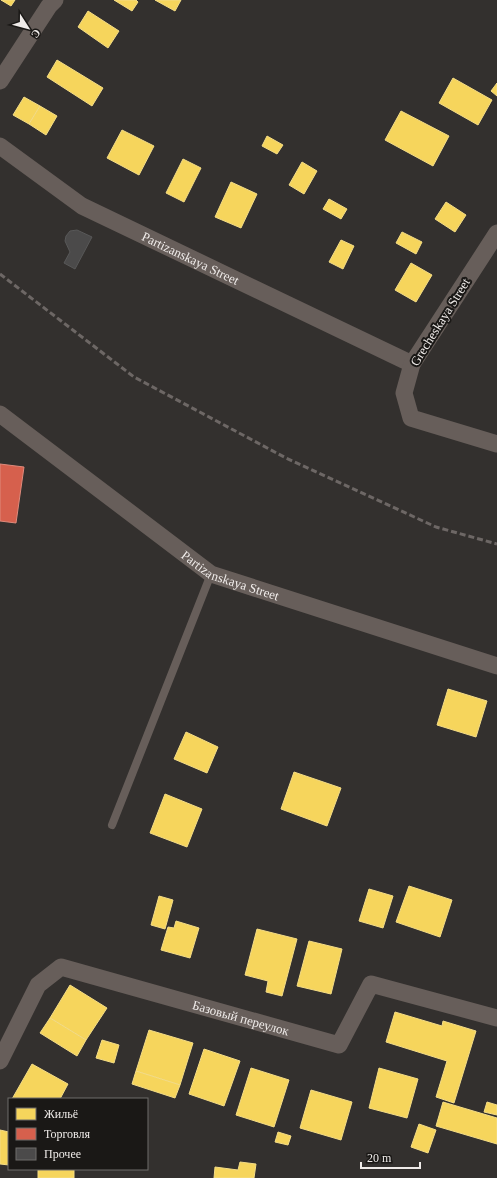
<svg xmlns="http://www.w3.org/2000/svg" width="497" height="1178" viewBox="0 0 497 1178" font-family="Georgia,serif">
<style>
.homes{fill:#f6d55c;stroke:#f4dc86}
.shops{fill:#d6604d;stroke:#de8a7c}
.building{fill:#4b4a4a;stroke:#585858}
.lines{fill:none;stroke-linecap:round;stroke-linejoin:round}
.service{stroke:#675e5a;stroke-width:8}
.minor{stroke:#675e5a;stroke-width:17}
.rail{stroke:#6d6765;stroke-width:3;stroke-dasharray:6 3;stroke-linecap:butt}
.labels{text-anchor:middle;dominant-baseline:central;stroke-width:4;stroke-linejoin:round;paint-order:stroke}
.street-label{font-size:13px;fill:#efebe9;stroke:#1a1816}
</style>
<rect width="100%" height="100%" fill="#33302e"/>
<g class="homes">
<path d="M1 0H15L11 6Z"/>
<path d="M114 0H136L138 2 132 11Z"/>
<path d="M155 0H181L175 11Z"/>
<path d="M88 11 119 31 108 48 78 27Z"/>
<path d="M57 60 103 88 92 106 47 77Z"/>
<path d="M453 78 492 100 478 125 439 103Z"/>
<path d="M497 83V96L491 91Z"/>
<path d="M24 97 40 106 29 124 13 115Z"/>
<path d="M40 106 57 116 46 135 29 124Z"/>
<path d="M401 111 449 136 433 166 385 140Z"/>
<path d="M122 130 154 146 139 175 107 158Z"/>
<path d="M267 136 283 145 277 154 262 146Z"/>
<path d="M183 159 201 168 184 202 166 193Z"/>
<path d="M302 162 317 171 304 194 289 185Z"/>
<path d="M231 182 257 194 241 228 215 217Z"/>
<path d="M329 199 347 209 341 219 323 209Z"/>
<path d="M446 202 466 215 455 232 435 219Z"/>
<path d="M402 232 422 242 416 254 396 243Z"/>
<path d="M341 240 354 246 343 269 329 262Z"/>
<path d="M411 263 432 275 416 302 395 290Z"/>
<path d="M448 689 487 701 476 737 437 725Z"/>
<path d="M186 732 218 747 207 773 174 759Z"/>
<path d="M294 772 341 788 327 826 281 809Z"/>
<path d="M165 794 202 809 187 847 150 833Z"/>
<path d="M409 886 452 900 440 937 396 922Z"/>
<path d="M369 889 393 896 383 928 359 921Z"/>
<path d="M159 896 173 900 165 929 151 925Z"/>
<path d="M176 921 199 928 190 958 161 950 168 927 174 928Z"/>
<path d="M257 929 297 939 282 996 266 992 268 981 245 975Z"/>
<path d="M309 941 342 949 331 994 297 986Z"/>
<path d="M70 985 107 1008 86 1040 50 1018Z"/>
<path d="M395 1012 442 1026 443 1021 476 1031 454 1103 436 1097 447 1061 386 1042Z"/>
<path d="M50 1018 86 1040 77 1056 40 1033Z"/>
<path d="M149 1030 193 1043 180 1085 136 1071Z"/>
<path d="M102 1040 119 1045 114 1063 96 1058Z"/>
<path d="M204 1049 240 1061 224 1106 189 1094Z"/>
<path d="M32 1064 68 1084 60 1099H12Z"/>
<path d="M251 1068 289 1080 274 1127 236 1115Z"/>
<path d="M379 1068 418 1079 407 1118 369 1108Z"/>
<path d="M136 1071 180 1085 175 1098 132 1084Z"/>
<path d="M311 1090 352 1102 341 1140 300 1128Z"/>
<path d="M443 1102 497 1118V1144L436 1126Z"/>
<path d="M487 1102 497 1105V1115L484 1112Z"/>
<path d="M419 1124 436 1130 428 1153 411 1147Z"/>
<path d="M0 1130 9 1132V1165L0 1164Z"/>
<path d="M278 1132 291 1136 288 1145 275 1142Z"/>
<path d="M240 1162 256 1164 254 1178H214L215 1167 238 1170Z"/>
<rect x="38" y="1169" width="36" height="9"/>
</g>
<path class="shops" d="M0 464 24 467 16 523 0 521Z"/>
<path class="building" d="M77 230 92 237 75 269 64 263 70 252 65 241 66 236 70 231Z"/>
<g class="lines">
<path class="service" d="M112 825 211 574"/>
<g class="minor">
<path d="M0 81 49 6 55 0"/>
<path id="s1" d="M0 146 82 206 412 364"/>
<path d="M497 233 412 364 404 393 411 418 497 444"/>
<path id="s2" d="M0 414 211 574 497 666"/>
<path id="s3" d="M0 1061 38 985 61 967 339 1045 371 984 497 1018"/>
</g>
<path class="rail" d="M0 274 134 377 286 458 436 527 497 544"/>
</g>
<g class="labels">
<g class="street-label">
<text stroke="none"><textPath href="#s1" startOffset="222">Partizanskaya Street</textPath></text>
<text transform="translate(440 322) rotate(-58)">Grecheskaya Street</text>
<text stroke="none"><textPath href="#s2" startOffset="283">Partizanskaya Street</textPath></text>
<text stroke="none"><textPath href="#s3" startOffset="301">Базовый переулок</textPath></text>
</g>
</g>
<rect x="8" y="1098" width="140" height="72" fill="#1a1816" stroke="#6f6c6a"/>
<rect x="16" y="1108" width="20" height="12" fill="#f6d55c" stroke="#6f6c6a"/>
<text x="44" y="1118" font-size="12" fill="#efebe9">Жильё</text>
<rect x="16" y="1128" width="20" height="12" fill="#d6604d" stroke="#6f6c6a"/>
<text x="44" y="1138" font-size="12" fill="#efebe9">Торговля</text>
<rect x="16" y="1148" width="20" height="12" fill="#4b4a4a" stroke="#6f6c6a"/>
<text x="44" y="1158" font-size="12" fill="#efebe9">Прочее</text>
<g transform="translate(28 28) rotate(126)" stroke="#1a1816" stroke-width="3" paint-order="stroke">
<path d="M0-3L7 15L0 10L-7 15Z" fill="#efebe9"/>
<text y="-6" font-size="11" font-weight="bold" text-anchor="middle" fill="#efebe9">С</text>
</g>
<path d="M361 1162v6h59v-6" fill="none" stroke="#efebe9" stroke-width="2"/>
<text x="367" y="1162" font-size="12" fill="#efebe9" stroke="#1a1816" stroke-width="3" paint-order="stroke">20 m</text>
</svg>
